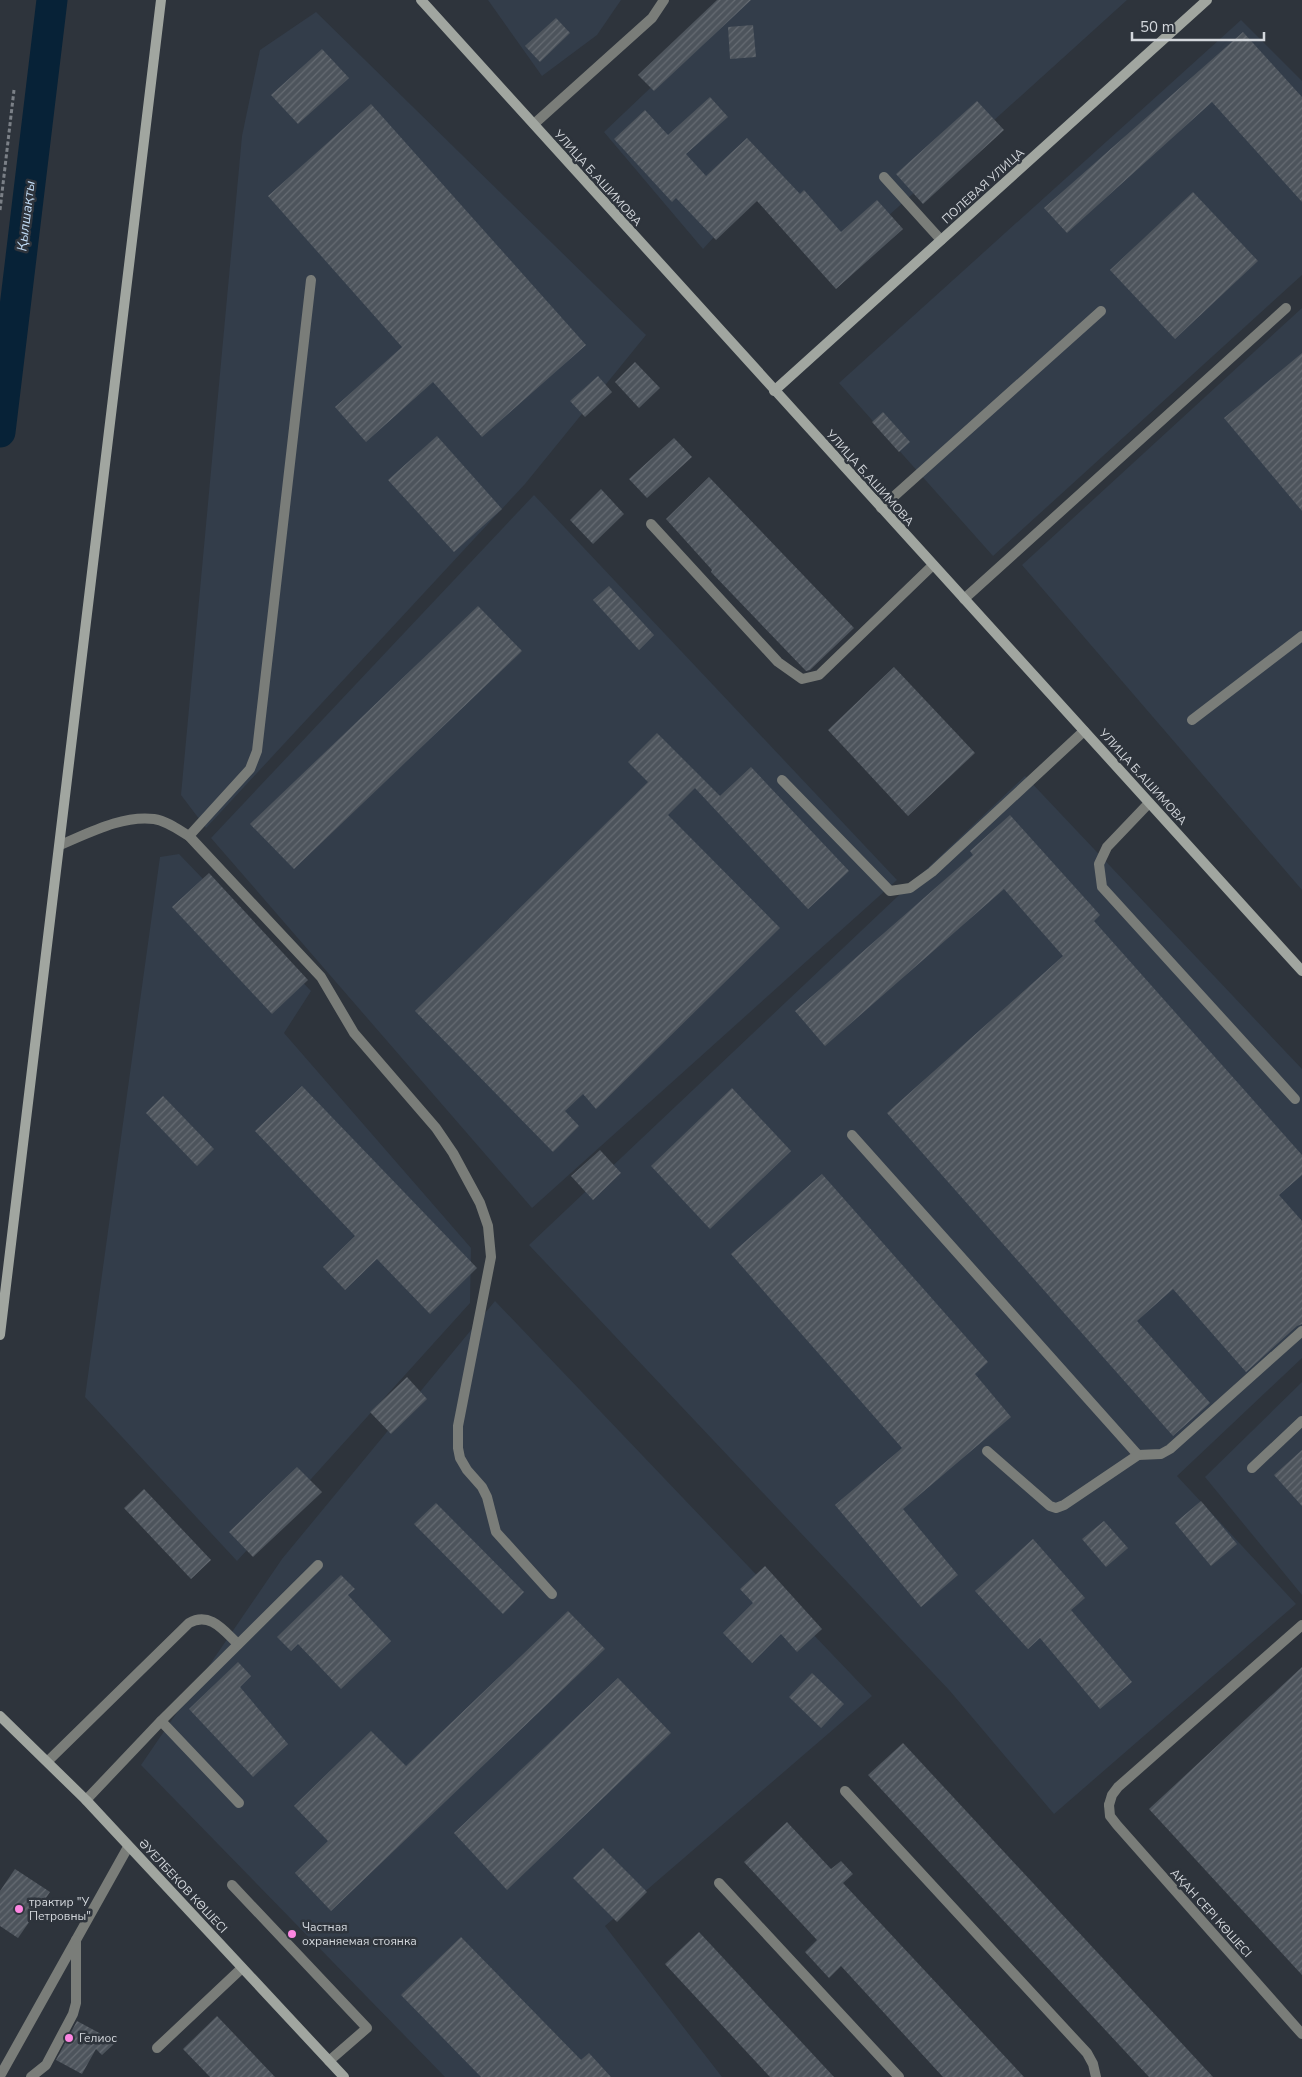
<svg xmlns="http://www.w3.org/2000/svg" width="1302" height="2077" viewBox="0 0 1302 2077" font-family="'Nunito Sans',sans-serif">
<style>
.built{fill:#333d4a}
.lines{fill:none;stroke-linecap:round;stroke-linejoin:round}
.river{stroke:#072237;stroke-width:31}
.building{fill:url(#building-hatch)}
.path{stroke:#7b8087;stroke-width:3;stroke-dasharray:4 2.5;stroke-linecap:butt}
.lane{stroke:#7a7d79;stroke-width:10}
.street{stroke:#7a7d79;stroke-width:10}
.secondary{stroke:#a1a6a0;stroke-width:10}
.poi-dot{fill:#fd86e1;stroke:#2e343c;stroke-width:2}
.labels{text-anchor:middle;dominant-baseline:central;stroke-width:5;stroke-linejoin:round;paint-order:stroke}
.street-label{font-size:12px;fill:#d3d7dc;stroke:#2e343c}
.poi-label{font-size:12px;fill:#d3d7dc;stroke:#2e343c;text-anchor:start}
.water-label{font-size:14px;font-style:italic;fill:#c0dbf5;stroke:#2e343c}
</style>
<defs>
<pattern id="building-hatch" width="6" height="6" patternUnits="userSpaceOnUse" patternTransform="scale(1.25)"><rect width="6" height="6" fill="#4d545c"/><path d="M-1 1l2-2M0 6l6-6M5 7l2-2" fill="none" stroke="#666c73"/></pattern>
</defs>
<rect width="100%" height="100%" fill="#2e343c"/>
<g class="built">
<path d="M488 0H621L597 35 542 76Z"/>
<path d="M743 0H1127L834 265 766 180 703 249 604 132Z"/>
<path d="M316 12 646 335 525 484 206 828 181 795 242 136 260 50Z"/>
<path d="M1241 20 1302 81V275L993 556 839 383Z"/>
<path d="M1302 308V890L1022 565Z"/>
<path d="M534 495 897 880 532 1208 211 838Z"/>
<path d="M1025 776 1302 1069V1358L1177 1476 1296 1604 1054 1814 950 1691 529 1245Z"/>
<path d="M179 854 311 991 284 1033 471 1248 470 1303 237 1561 85 1397 160 857Z"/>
<path d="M495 1301 872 1696 605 1926 722 2077H445L141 1765 282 1559Z"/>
<path d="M1302 1382V1595L1205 1477Z"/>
</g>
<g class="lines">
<path class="river" d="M0 432 52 0"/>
</g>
<g class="building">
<path d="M717 0H751L654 91 638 75Z"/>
<path d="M556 18 570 33 540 62 525 46Z"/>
<path d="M753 25 756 57 730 59 728 27Z"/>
<path d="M1243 32 1302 97V202L1212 102 1067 233 1044 208Z"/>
<path d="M322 49 349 78 298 124 271 95Z"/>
<path d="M710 97 728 117 686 154 706 176 747 138 800 194 804 190 841 232 877 200 903 229 836 289 757 201 716 240 676 198 672 202 614 139 645 110 668 135Z"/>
<path d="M977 101 1004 130 923 204 896 174Z"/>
<path d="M371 104 586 345 482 437 433 382 366 442 335 407 402 347 268 196Z"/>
<path d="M1193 192 1258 261 1175 339 1110 270Z"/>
<path d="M1302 353V511L1224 418Z"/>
<path d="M635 362 660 388 639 408 615 382Z"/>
<path d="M598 376 612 392 585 417 570 401Z"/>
<path d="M883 412 910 442 899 452 872 422Z"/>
<path d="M437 436 502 509 454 552 388 480Z"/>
<path d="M674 438 692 457 647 498 629 479Z"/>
<path d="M709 477 854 628 810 670 806 671 711 572 712 570 666 519Z"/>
<path d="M601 489 624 514 593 544 570 520Z"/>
<path d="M609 586 654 635 639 650 593 600Z"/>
<path d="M478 606 522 651 294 869 250 824Z"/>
<path d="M894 667 975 753 908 816 828 730Z"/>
<path d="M657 733 720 796 751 767 849 871 808 909 695 788 668 815 780 928 596 1109 583 1094 565 1111 579 1126 553 1152 415 1011 648 782 628 762Z"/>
<path d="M1010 815 1100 915 1094 921 1302 1155V1175L1279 1195 1302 1221V1324L1297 1326 1246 1372 1173 1289 1137 1321 1210 1403 1173 1436 887 1113 1063 956 1004 889 825 1046 795 1011 973 855 970 851Z"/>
<path d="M209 873 308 980 272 1014 172 907Z"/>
<path d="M302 1086 477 1268 430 1314 377 1259 345 1290 323 1267 355 1236 255 1131Z"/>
<path d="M732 1088 791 1151 710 1229 651 1166Z"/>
<path d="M163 1096 214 1149 197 1166 146 1113Z"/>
<path d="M600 1150 621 1173 593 1200 571 1176Z"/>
<path d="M822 1174 988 1362 975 1374 1011 1417 903 1509 958 1575 921 1607 835 1505 902 1448 731 1254Z"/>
<path d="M407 1377 427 1399 391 1434 370 1412Z"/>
<path d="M1302 1450V1506L1274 1475Z"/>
<path d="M297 1467 322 1492 253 1557 229 1532Z"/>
<path d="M144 1489 211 1560 191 1579 124 1508Z"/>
<path d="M1201 1501 1237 1544 1211 1566 1175 1523Z"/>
<path d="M436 1503 524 1592 503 1614 414 1524Z"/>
<path d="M1104 1521 1128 1548 1106 1567 1082 1539Z"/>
<path d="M1033 1539 1085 1598 1071 1610 1132 1682 1100 1709 1040 1638 1028 1649 975 1591Z"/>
<path d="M765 1566 822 1629 797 1652 781 1634 752 1663 723 1633 753 1603 740 1589Z"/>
<path d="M341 1575 355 1589 348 1595 391 1641 341 1689 298 1644 291 1651 277 1637Z"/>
<path d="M568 1611 605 1649 331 1911 295 1873 328 1841 294 1806 371 1731 406 1766Z"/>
<path d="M238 1662 251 1676 240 1687 288 1744 253 1777 189 1709Z"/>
<path d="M1302 1667V1975L1149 1809Z"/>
<path d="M812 1673 844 1704 821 1728 789 1697Z"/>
<path d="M618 1678 671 1733 507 1890 454 1833Z"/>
<path d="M903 1743 1213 2077H1149L868 1775Z"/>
<path d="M787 1822 831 1869 841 1861 853 1874 843 1883 1024 2077H943L841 1966 829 1978 805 1952 817 1940 744 1862Z"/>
<path d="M603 1848 647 1892 617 1922 573 1878Z"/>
<path d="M15 1869 50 1892 18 1938 0 1926V1891Z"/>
<path d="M699 1932 834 2077H770L665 1964Z"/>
<path d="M461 1937 581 2060 589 2053 611 2077H481L401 1995Z"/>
<path d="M217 2016 275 2077H210L183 2049Z"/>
<path d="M77 2021 116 2042 102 2055 96 2049 82 2074 56 2060Z"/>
</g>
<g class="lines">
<path class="path" d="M0 210 14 90"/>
<g class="lane">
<path d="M534 124 652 18 664 0"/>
<path d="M884 177 941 240"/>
<path d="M881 508 1101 311"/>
<path d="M651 524 778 662 802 679 819 675 933 565"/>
<path d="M964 599 1286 308"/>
<path d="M1192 720 1302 636"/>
<path d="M782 780 890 891 910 888 932 872 1084 731"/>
<path d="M1149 803 1107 847 1099 864 1102 887 1295 1099"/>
<path d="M189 836 250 769 257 751 311 280"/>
<path d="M60 845C89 833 122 815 154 819 167 821 179 830 189 836L321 977 354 1033 436 1128 453 1153 480 1203 488 1226 491 1257 458 1426V1448L460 1458 467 1470 482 1487 487 1497 496 1532 552 1594"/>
<path d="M852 1135 1138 1455 1161 1454 1170 1449 1302 1331"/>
<path d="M987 1451 1050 1506 1056 1508 1064 1505 1138 1455"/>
<path d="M1252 1468 1302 1421"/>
<path d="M161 1721 239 1803"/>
<path d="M48 1761 189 1623C210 1611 224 1631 238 1644"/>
<path d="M845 1791 1087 2053 1093 2064 1096 2077"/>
<path d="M86 1800 161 1721 318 1565"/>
<path d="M1109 1805 1112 1795 1118 1787 1302 1625"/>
<path d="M719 1883 899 2077"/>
<path d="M232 1885 367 2028 329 2061"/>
<path d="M157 2048 242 1968"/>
<path d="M0 2076 128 1847"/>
<path d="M31 2077 46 2065 73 2014 76 2003V1940"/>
</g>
<path class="street" d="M1109 1805 1110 1816 1117 1825 1302 2034"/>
<g class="secondary">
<path d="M421 0 1302 971"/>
<path d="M774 391 1207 0"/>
<path d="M0 1335 161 0"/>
<path d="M0 1716 86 1800 344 2077"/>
</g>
</g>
<g class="poi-dot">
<circle cx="19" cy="1909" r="5"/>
<circle cx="292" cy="1934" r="5"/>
<circle cx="69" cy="2038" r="5"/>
</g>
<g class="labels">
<g class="street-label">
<text transform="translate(598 178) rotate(48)">УЛИЦА Б.АШИМОВА</text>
<text transform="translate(983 186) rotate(-42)">ПОЛЕВАЯ УЛИЦА</text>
<text transform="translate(870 478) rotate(48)">УЛИЦА Б.АШИМОВА</text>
<text transform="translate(1143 777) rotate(48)">УЛИЦА Б.АШИМОВА</text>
<text transform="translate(183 1886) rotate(47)">ӘУЕЛБЕКОВ КӨШЕСІ</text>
<text transform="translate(1211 1913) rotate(48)">АҚАН СЕРІ КӨШЕСІ</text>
</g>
<g class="poi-label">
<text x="29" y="1902">трактир "У<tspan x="29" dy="14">Петровны"</tspan></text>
<text x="302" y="1927">Частная<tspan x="302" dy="14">охраняемая стоянка</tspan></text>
<text x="79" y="2038">Гелиос</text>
</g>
<g class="water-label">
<text transform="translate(26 216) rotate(-83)">Қылшақты</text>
</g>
</g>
<path d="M1132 32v8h132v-8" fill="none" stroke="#d3d7dc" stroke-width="2.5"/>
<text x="1140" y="32" font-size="15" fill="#d3d7dc" stroke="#2e343c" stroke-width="4" paint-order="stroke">50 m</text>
</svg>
